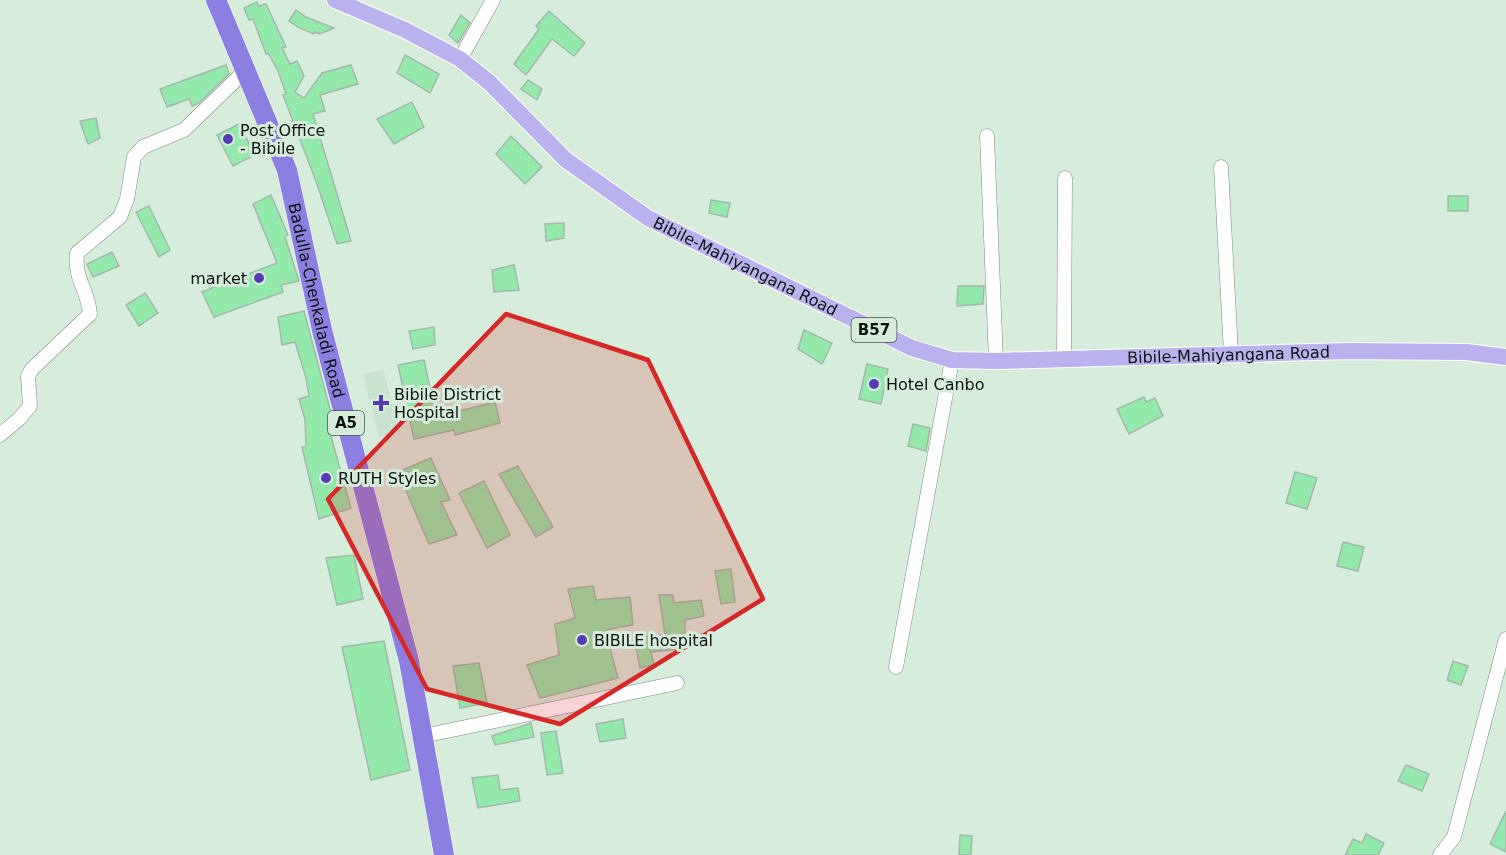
<svg xmlns="http://www.w3.org/2000/svg" width="1506" height="855" viewBox="0 0 1506 855" font-family="'DejaVu Sans',sans-serif">
<style>
.built{fill:#c8e4ce}
.building{fill:#93e8ab;stroke:#a5b9a9;stroke-width:1.5}
.lines{fill:none;stroke-linecap:round;stroke-linejoin:round}
.minor-casing{stroke:#778b7b;stroke-width:15}
.major-casing{stroke:#fff;stroke-width:18}
.highway-casing{stroke:#fff;stroke-width:21}
.minor{stroke:#fff;stroke-width:14}
.major{stroke:#b9b2ee;stroke-width:16}
.highway{stroke:#8b7fe2;stroke-width:20}
.marked{fill:#d62828;fill-opacity:0.2;stroke:#d62828;stroke-width:4.5;stroke-linejoin:round}
.poi-dot{fill:#563bb3;stroke:#d7eddc;stroke-width:2}
.labels{text-anchor:middle;dominant-baseline:central;stroke-width:6;stroke-linejoin:round;paint-order:stroke}
.shield{fill:#d7eddc;stroke:#49544c;stroke-width:1.5}
.shield-label{font-size:15px;font-weight:bold;fill:#0c130e}
.poi-label{font-size:16px;fill:#0c130e;stroke:#d7eddc;text-anchor:start}
.street-label{font-size:16px;fill:#0c130e;stroke:#d7eddc}
</style>
<rect width="100%" height="100%" fill="#d7eddc"/>
<path class="built" d="M383 369 400 433 379 437 363 374Z"/>
<g class="building">
<path d="M257 2 259 6 266 4 286 47 282 48 290 64 297 61 304 76 295 92 304 98 322 73 351 65 358 84 320 95 325 111 313 114 351 241 337 244 317 184 283 95 286 94 278 71 268 53 266 54 253 19 249 20 244 8Z"/>
<path d="M296 10 306 17 334 28 320 34 315 32 314 34 298 27 289 21Z"/>
<path d="M549 11 585 43 574 56 552 39 526 75 514 64 539 29 536 26Z"/>
<path d="M461 15 470 23 458 43 449 35Z"/>
<path d="M405 55 439 74 430 93 397 73Z"/>
<path d="M226 65 229 74 199 103 192 106 189 99 167 107 160 89Z"/>
<path d="M528 80 542 89 537 100 521 89Z"/>
<path d="M412 102 424 127 394 144 377 119Z"/>
<path d="M96 118 100 138 88 144 80 121Z"/>
<path d="M239 124 255 155 233 166 217 135Z"/>
<path d="M511 136 542 167 525 184 496 154Z"/>
<path d="M271 195 288 235 285 237 299 281 281 285 283 292 214 317 202 292 277 263 253 204Z"/>
<rect x="1448" y="196" width="20" height="15"/>
<path d="M711 200 730 203 727 217 709 213Z"/>
<path d="M149 206 170 250 159 257 136 212Z"/>
<path d="M564 223V238L546 241 545 224Z"/>
<path d="M112 252 119 266 93 277 87 264Z"/>
<path d="M514 265 519 290 494 292 492 270Z"/>
<path d="M958 286H984L983 304 957 306Z"/>
<path d="M145 293 158 313 139 326 126 305Z"/>
<path d="M304 311 335 428 329 429 351 508 319 519 302 447 306 446 305 419 299 399 309 396 306 378 295 342 282 345 278 317Z"/>
<path d="M434 327 435 345 413 349 409 331Z"/>
<path d="M804 330 832 343 822 364 798 349Z"/>
<path d="M424 360 436 417 495 402 500 423 455 435 454 430 414 439 398 365Z"/>
<path d="M867 364 888 369 881 404 859 399Z"/>
<path d="M1144 397 1146 402 1155 398 1163 416 1129 434 1117 409Z"/>
<path d="M913 424 930 428 926 451 908 446Z"/>
<path d="M431 458 450 500 441 502 457 535 429 544 398 472Z"/>
<path d="M518 466 553 527 536 537 499 474Z"/>
<path d="M1295 472 1317 478 1307 509 1286 503Z"/>
<path d="M484 481 510 535 487 548 459 493Z"/>
<path d="M1343 542 1364 547 1358 571 1337 566Z"/>
<path d="M354 555 363 599 337 605 326 558Z"/>
<path d="M731 569 735 602 721 604 715 571Z"/>
<path d="M593 586 596 600 630 597 633 625 605 630 618 678 540 698 527 665 559 655 555 624 575 618 568 589Z"/>
<path d="M659 595H673L674 603 701 600 704 616 685 620V638L700 637 698 647 651 652 654 665 640 668 634 637 665 635Z"/>
<path d="M384 641 410 770 371 780 342 647Z"/>
<path d="M1453 661 1468 666 1461 685 1447 680Z"/>
<path d="M479 663 487 703 460 708 453 666Z"/>
<path d="M623 719 626 738 600 742 596 724Z"/>
<path d="M531 723 534 737 495 745 492 736Z"/>
<path d="M556 731 563 773 547 775 541 733Z"/>
<path d="M1406 765 1429 774 1422 791 1398 781Z"/>
<path d="M498 775 500 790 518 788 520 801 478 808 472 778Z"/>
<path d="M1506 811V852L1490 844Z"/>
<path d="M1366 834 1384 843 1378 855H1345L1353 839 1362 843Z"/>
<path d="M960 835 972 836 971 855H959Z"/>
</g>
<g class="lines">
<g class="minor-casing">
<g id="minor">
<path d="M460 59 493 0"/>
<path d="M987 136 996 361"/>
<path d="M1221 167 1231 353"/>
<path d="M1064 358 1065 178"/>
<path d="M0 435 19 419 30 406 28 376 32 369 90 314C88 289 74 280 77 253L120 217 127 199 134 157 143 147 184 130 244 72"/>
<path d="M896 667 952 360"/>
<path d="M423 736 677 683"/>
<path d="M1440 855 1454 837 1506 639"/>
</g>
</g>
<g class="major-casing">
<g id="major">
<path id="s1" d="M335 0 405 30 460 59 490 83 566 160 648 218 912 348 952 360 996 361 1348 351 1466 352 1506 357"/>
</g>
</g>
<g class="highway-casing">
<g id="highway">
<path id="s2" d="M216 0 287 170 322 330 409 661 444 855"/>
</g>
</g>
<use href="#minor" class="minor"/>
<use href="#major" class="major"/>
<use href="#highway" class="highway"/>
</g>
<path class="marked" d="M506 314 648 360 763 599 560 724 427 689 328 499Z"/>
<g class="poi-dot">
<circle cx="228" cy="139" r="6"/>
<circle cx="259" cy="278" r="6"/>
<circle cx="874" cy="384" r="6"/>
<path d="M378 394h6v6h6v6h-6v6h-6v-6h-6v-6h6z"/>
<circle cx="326" cy="478" r="6"/>
<circle cx="582" cy="640" r="6"/>
</g>
<g class="labels">
<g class="shield">
<rect x="851.5" y="318" width="45" height="24" rx="4.5"/>
<rect x="328" y="411" width="36" height="24" rx="4.5"/>
</g>
<g class="shield-label">
<text x="874" y="330">B57</text>
<text x="346" y="423">A5</text>
</g>
<g class="poi-label">
<text x="240" y="130">Post Office<tspan x="240" dy="18">- Bibile</tspan></text>
<text x="247" y="278" text-anchor="end">market</text>
<text x="886" y="384">Hotel Canbo</text>
<text x="394" y="394">Bibile District<tspan x="394" dy="18">Hospital</tspan></text>
<text x="338" y="478">RUTH Styles</text>
<text x="594" y="640">BIBILE hospital</text>
</g>
<g class="street-label">
<text stroke="none"><textPath href="#s1" startOffset="494">Bibile-Mahiyangana Road</textPath></text>
<text stroke="none"><textPath href="#s2" startOffset="318">Badulla-Chenkaladi Road</textPath></text>
<text stroke="none"><textPath href="#s1" startOffset="998">Bibile-Mahiyangana Road</textPath></text>
</g>
</g>
</svg>
